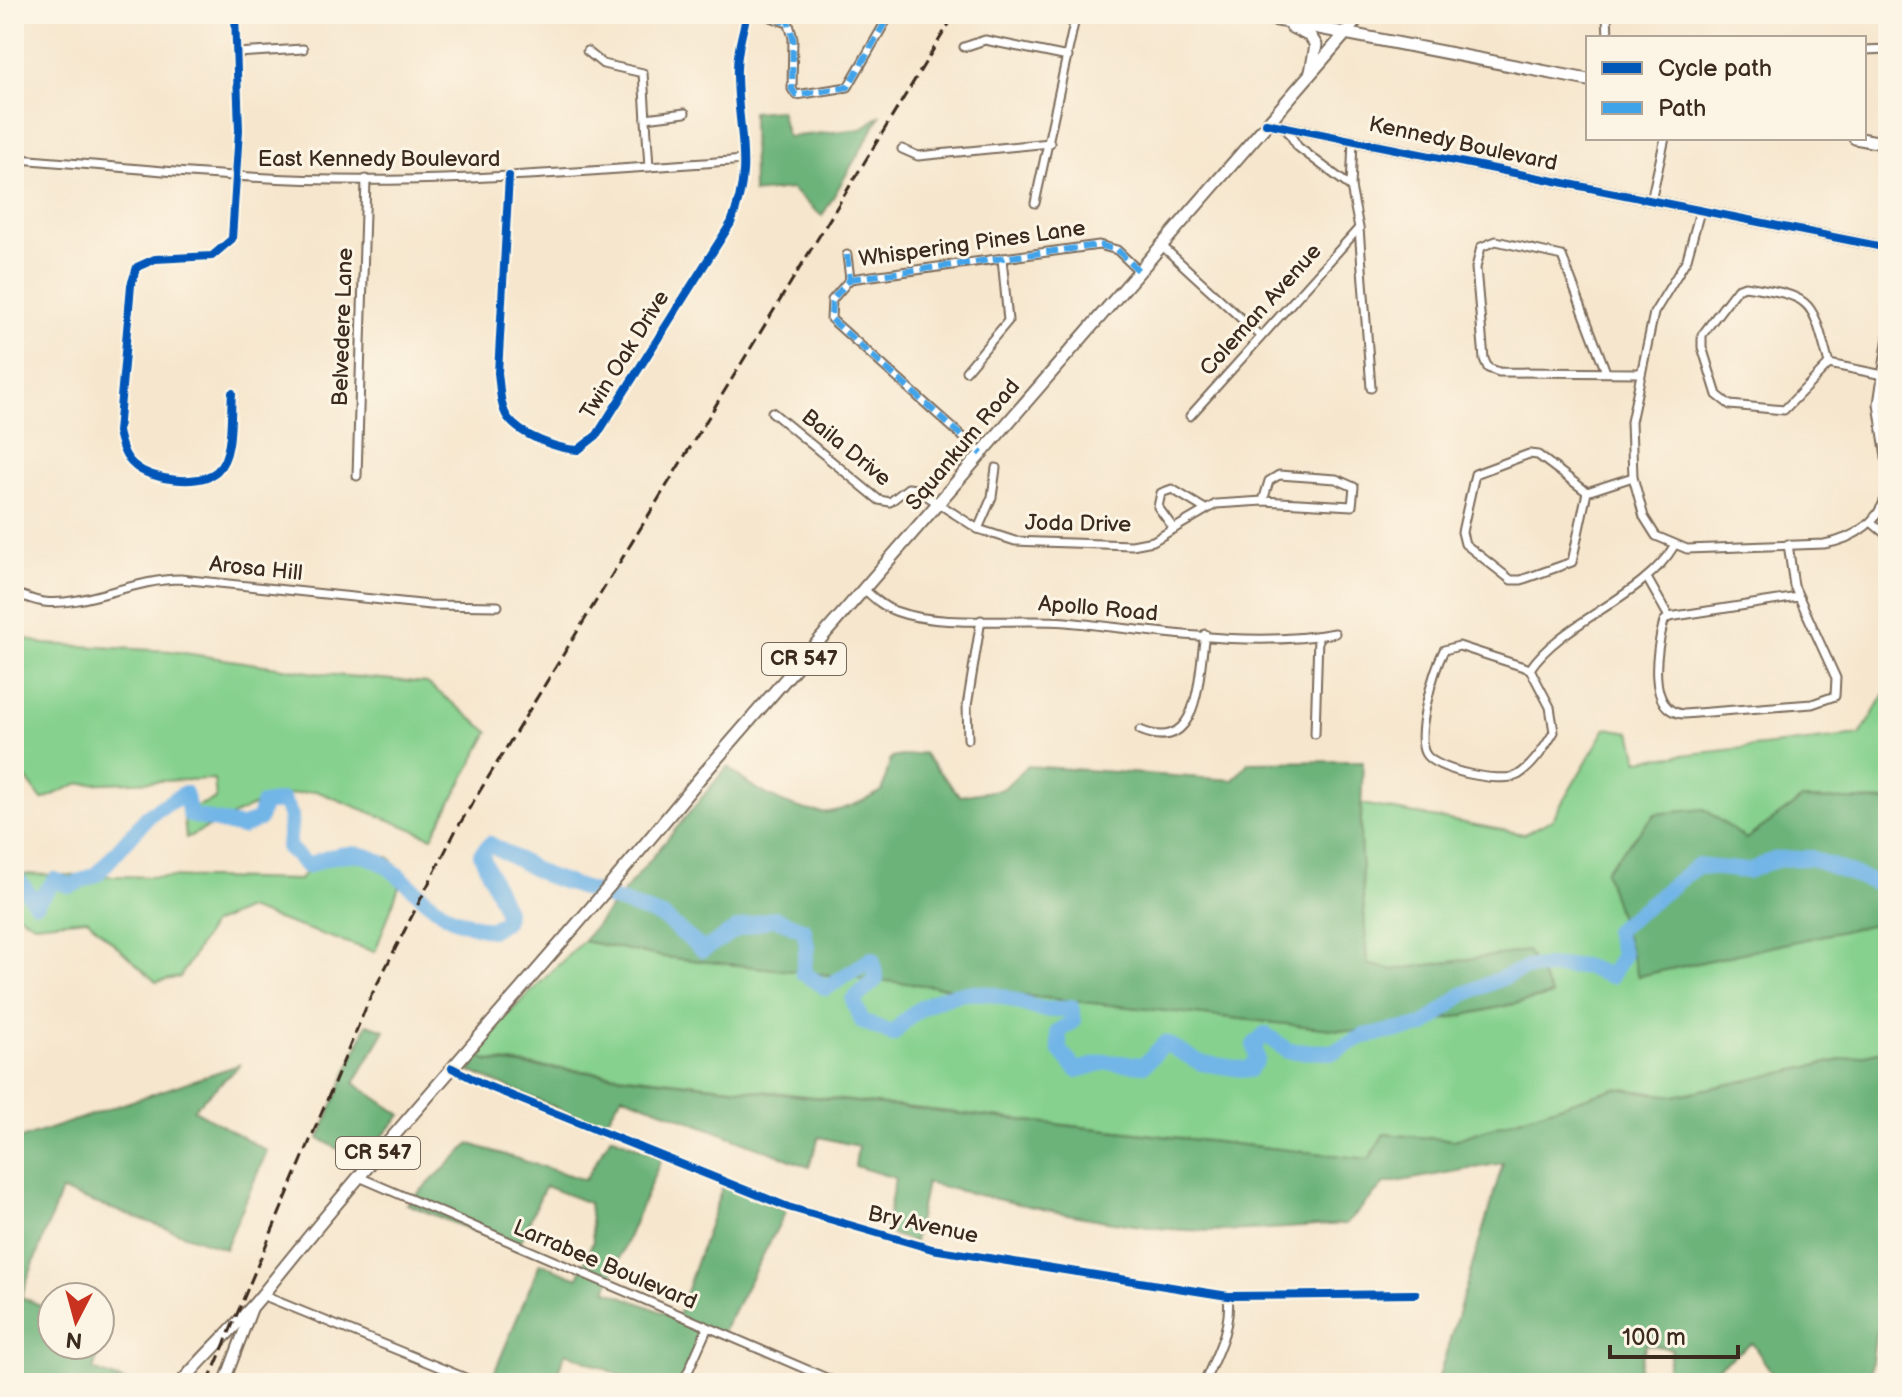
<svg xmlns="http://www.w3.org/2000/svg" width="1902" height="1397" viewBox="0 0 1902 1397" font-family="'Balsamiq Sans',sans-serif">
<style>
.green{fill:#86d18e;stroke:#607e56;stroke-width:2}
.forest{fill:#6cb379;stroke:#546e4c;stroke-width:2}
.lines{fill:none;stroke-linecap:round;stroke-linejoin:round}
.river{stroke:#72b5e7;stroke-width:16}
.minor-casing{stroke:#7c6c5b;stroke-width:11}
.tertiary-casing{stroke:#7c6c5b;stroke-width:13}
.secondary-casing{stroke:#7c6c5b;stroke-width:14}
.primary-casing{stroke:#7c6c5b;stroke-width:15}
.minor{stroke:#fff;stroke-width:7}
.tertiary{stroke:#fff;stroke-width:9}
.secondary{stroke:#fff;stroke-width:10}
.primary{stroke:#fff;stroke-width:11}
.rail{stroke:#3b2a1e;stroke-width:3;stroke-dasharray:12 6;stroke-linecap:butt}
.quiet{stroke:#3fa3ea;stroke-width:6;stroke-dasharray:12 6;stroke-linecap:butt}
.cycleway-casing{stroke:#fcf5e5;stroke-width:13}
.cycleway{stroke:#0057b8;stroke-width:8}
.labels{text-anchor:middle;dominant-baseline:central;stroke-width:6;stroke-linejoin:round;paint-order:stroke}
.shield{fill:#fcf5e5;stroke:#75675a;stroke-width:2}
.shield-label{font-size:20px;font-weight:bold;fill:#3b2a1e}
.street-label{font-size:22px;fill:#3b2a1e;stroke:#fcf5e5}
</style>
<rect width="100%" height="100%" fill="#fcf5e5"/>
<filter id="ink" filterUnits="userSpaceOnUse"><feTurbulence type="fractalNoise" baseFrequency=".0125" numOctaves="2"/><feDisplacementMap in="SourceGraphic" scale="16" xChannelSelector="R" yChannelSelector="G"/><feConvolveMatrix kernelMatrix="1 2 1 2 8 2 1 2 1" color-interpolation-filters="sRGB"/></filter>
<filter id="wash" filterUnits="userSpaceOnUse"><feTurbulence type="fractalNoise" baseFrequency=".006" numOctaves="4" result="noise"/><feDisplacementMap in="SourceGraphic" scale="32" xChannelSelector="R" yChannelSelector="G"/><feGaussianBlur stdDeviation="1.8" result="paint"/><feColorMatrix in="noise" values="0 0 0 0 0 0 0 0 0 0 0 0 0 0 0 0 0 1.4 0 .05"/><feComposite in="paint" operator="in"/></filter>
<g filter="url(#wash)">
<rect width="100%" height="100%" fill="#f6e6cd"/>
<g class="green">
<path d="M14 635 44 644 171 651 323 674 427 683 489 732 432 837 316 791 272 797 186 838 183 811 216 799 214 779 77 784 42 800 14 762Z"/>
<path d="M1888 689V801L1802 799 1746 839 1704 809 1638 976 1888 921V1050L1674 1096 1615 1088 1454 1140 1384 1134 1369 1159 486 1060 479 1055 471 1072 466 1070V1062L506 1016 583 941 664 957 1379 1034 1551 996 1527 951 1393 970 1367 964 1360 839 1362 804 1524 834 1552 820 1606 728 1631 732 1638 760 1860 735Z"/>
<path d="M389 857 404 873 375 952 247 909 212 924 180 977 156 982 87 919 34 924 14 912V874L299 880 318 858Z"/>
</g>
<g class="forest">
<path d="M780 110 787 137 861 129 881 115 822 216 791 189 753 193 752 112Z"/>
<path d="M923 753 960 796 1003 789 1027 766 1233 780 1249 762 1363 761 1360 839 1367 964 1393 970 1527 951 1552 995 1379 1034 664 957 583 941 728 766C746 787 788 808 817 812 837 815 865 800 882 791L891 758Z"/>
<path d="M1802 799 1888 801V921L1638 976 1605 871 1655 814 1704 809 1746 839Z"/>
<path d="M367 1024 385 1030 354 1083 401 1115 360 1162 319 1138Z"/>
<path d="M1888 1050V1326L1876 1331 1869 1383H1771L1772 1373 1752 1343 1696 1383H1663L1672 1349 1646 1344 1635 1383H1437L1503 1163 1384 1184 1346 1224C1282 1228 1213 1235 1149 1227 1074 1218 1000 1200 926 1183L914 1242 885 1232 895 1178 855 1166 858 1146 819 1137 809 1167 622 1095 603 1127 471 1072 478 1054 486 1061 1369 1159 1384 1134 1454 1140 1615 1088 1674 1096Z"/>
<path d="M241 1064 193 1109 267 1151 225 1249 61 1191 21 1297 52 1310V1345H100V1328L107 1330 93 1370 129 1383H14V1147L17 1140Z"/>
<path d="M611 1136 662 1157 606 1290 677 1318 723 1185 786 1211 720 1337 705 1331 682 1383H638L566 1352 555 1378 565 1383H490L540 1263 578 1278 593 1241 589 1203 545 1186 517 1249 407 1204 470 1144 585 1180Z"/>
</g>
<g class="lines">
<path class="river" d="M14 879 19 881 36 903 55 880 70 886 97 874 150 814 185 793 190 815 242 827 259 819 263 804 283 801 291 816 288 847 307 866C382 830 393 883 449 916 460 923 477 926 491 930L505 921 506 911 481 854 490 844 545 875 663 917 703 950 737 929 774 918 804 930 807 946 803 973 826 988 872 959 876 979 853 1000 862 1021 893 1034C922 997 965 984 1010 999 1033 1007 1046 1014 1071 1007L1074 1020 1058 1032 1060 1051 1077 1070 1106 1062 1144 1065 1165 1043 1201 1063 1249 1070 1257 1059 1254 1045 1265 1034 1288 1051 1333 1052 1364 1036 1423 1026 1462 995 1526 968 1583 966 1611 976 1623 955 1615 931 1697 866 1748 871 1776 859 1811 858 1888 888"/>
</g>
</g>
<g filter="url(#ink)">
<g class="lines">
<g class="minor-casing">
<g id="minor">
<path d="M762 14 785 22"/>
<path d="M786 14 793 38 792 89 796 95 848 87 890 14"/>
<path d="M1607 14 1608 38"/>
<path d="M964 47 985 40 1068 57"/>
<path d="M1864 50 1888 49"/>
<path d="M587 51 603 64 643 73 649 167"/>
<path d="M237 53 303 49"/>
<path d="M646 118 685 113"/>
<path d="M1285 127 1298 147 1351 187"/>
<path d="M1353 140 1351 187 1359 228 1371 388"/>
<path d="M902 149 918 156 1050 143"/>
<path d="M14 159C93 164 172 173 251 177 415 187 580 172 744 160"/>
<path d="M509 176 498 373C500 387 500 407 508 418 521 436 558 449 578 450L597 435 731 223C754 166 738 134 737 76 736 55 742 34 747 14"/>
<path d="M1651 201 1665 138"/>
<path d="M1035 203 1076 14"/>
<path d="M1700 211 1687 259 1654 313 1631 422 1633 477 1644 517 1656 536 1687 549 1824 544C1855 539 1883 520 1888 487"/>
<path d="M14 238 18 159"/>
<path d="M1160 244 1260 336"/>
<path d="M847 255 850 279 832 300 831 319 982 454"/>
<path d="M850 279 1099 245 1117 250 1138 270"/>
<path d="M1745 286C1815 297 1811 299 1829 364L1784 410 1730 405 1717 395 1702 347V335L1737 289Z"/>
<path d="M1888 336 1878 404 1888 471"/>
<path d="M1829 364 1888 376"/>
<path d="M966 371 1008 321 1002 258"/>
<path d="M1606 372 1562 256 1496 241 1481 247 1476 268 1484 359 1488 368 1499 372 1640 373"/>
<path d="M232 393C230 415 234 456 217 471 199 487 150 480 134 465 124 457 121 444 118 432L131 285 137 267 155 259 212 256 232 239 239 130 235 14"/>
<path d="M772 412 879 500 890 502 908 488 916 489 978 529 1015 541 1040 542 1132 545 1153 541 1216 504 1263 501"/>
<path d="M1190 416 1359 228"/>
<path d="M1529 454 1538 455 1587 492 1572 562 1521 580H1511L1465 544 1462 532 1475 474Z"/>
<path d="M1279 475 1336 479 1354 487 1352 506 1263 501 1269 481Z"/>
<path d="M357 476 366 179"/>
<path d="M1587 492 1633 477"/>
<path d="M1871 522 1888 536"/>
<path d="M978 529 992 497 996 468"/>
<path d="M1174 529 1158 507 1161 493 1172 489 1205 509"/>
<path d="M1788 544 1794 586 1836 678 1835 696 1812 704 1684 714C1645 712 1657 647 1664 621L1669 617 1798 597"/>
<path d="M1647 578 1669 617"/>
<path d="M865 590C874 598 883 607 895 611 941 628 1015 618 1066 622 1149 630 1253 649 1335 633"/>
<path d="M14 593C24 596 34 601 44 602 83 607 134 579 180 579L430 605 498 606"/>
<path d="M1459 646 1530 669 1550 707 1554 732C1545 747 1533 766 1518 775 1501 784 1433 770 1425 753 1415 733 1434 670 1444 650Z"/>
<path d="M1530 669C1562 621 1644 597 1674 546"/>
<path d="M1140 730C1201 756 1198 675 1205 634"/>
<path d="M1315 734 1318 636"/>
<path d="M968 739 967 706 981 620"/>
<path d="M452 1068 485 1085 788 1207 932 1249 1228 1296 1416 1294"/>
<path d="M359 1177 838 1383"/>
<path d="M262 1295 478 1383"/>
<path d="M683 1383 707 1329"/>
<path d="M1204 1383C1216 1355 1232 1327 1228 1296"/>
</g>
</g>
<g class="tertiary-casing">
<g id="tertiary">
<path d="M1266 123 1888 248"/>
<path d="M224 1383 254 1304"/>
</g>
</g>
<g class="secondary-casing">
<path id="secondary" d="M1345 34 1362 14"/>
</g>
<g class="primary-casing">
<g id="primary">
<path d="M1246 14 1588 80"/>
<path d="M1292 27 1310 36 1316 45 1311 72"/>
<path d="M1855 138 1888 144"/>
<path d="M181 1383C207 1352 238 1325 263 1294 403 1117 558 953 699 779L1345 34"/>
</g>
</g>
<use href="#minor" class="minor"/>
<use href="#tertiary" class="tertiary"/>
<use href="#secondary" class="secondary"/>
<use href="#primary" class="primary"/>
<path class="rail" d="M208 1383 370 998 456 830 955 14"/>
<g class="quiet">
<path d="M762 14 785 22"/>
<path d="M786 14 793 38 792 89 796 95 848 87 890 14"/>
<path d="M847 255 850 279 832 300 831 319 982 454"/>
<path d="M850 279 1099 245 1117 250 1138 270"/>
</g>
<g class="cycleway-casing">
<g id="cycleway">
<path d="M1266 123 1888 248"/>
<path d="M509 176 498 373C500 387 500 407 508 418 521 436 558 449 578 450L597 435 731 223C754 166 738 134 737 76 736 55 742 34 747 14"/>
<path d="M232 393C230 415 234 456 217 471 199 487 150 480 134 465 124 457 121 444 118 432L131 285 137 267 155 259 212 256 232 239 239 130 235 14"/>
<path d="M452 1068 485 1085 788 1207 932 1249 1228 1296 1416 1294"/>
</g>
</g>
<use href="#cycleway" class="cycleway"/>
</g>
</g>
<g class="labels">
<g class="shield">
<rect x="762" y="643" width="84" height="32" rx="6"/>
<rect x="336" y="1137" width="84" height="32" rx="6"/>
</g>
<g class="shield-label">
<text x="804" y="659">CR 547</text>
<text x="378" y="1153">CR 547</text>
</g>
<g class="street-label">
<text transform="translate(1463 144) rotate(12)">Kennedy Boulevard</text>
<text x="379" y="159">East Kennedy Boulevard</text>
<text transform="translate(972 244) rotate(-8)">Whispering Pines Lane</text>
<text transform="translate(1261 310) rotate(-48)">Coleman Avenue</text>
<text transform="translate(343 327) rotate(-88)">Belvedere Lane</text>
<text transform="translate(625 355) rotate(-58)">Twin Oak Drive</text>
<text transform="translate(963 445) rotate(-50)">Squankum Road</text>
<text transform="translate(846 448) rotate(39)">Baila Drive</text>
<text transform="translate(1078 524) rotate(1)">Joda Drive</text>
<text transform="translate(256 569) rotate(6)">Arosa Hill</text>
<text transform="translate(1098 609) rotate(5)">Apollo Road</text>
<text transform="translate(923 1225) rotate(12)">Bry Avenue</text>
<text transform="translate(605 1265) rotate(23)">Larrabee Boulevard</text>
</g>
</g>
<rect width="1902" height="1397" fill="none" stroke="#fcf5e5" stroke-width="48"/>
<rect x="1586" y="36" width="280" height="104" fill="#fcf5e5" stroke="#afa495" stroke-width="2"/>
<rect x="1602" y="62" width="40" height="12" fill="#0057b8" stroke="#afa495" stroke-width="2"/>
<text x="1658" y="76" font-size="24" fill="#3b2a1e">Cycle path</text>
<rect x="1602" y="102" width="40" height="12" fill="#3fa3ea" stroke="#afa495" stroke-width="2"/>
<text x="1658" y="116" font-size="24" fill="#3b2a1e">Path</text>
<g transform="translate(76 1321) rotate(186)"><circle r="38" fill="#fcf5e5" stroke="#afa495" stroke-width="2"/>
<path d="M0-6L14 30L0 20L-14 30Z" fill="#c8321e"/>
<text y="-12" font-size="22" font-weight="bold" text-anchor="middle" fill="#3b2a1e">N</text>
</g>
<path d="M1610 1345v12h128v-12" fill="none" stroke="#3b2a1e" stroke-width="4"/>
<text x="1622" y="1345" font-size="24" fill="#3b2a1e" stroke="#fcf5e5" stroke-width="6" paint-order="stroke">100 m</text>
</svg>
